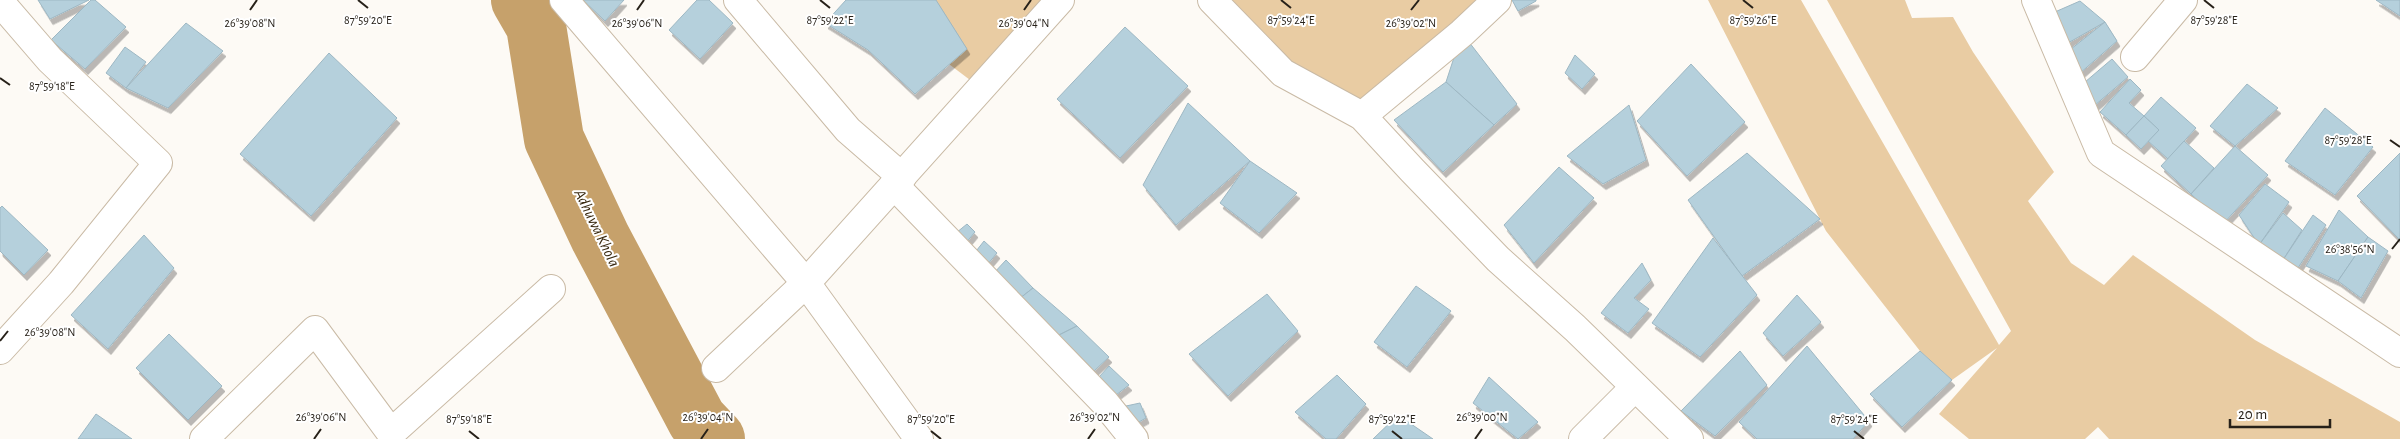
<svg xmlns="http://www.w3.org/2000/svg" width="2400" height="439" viewBox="0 0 2400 439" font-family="'Alegreya Sans',sans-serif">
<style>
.green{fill:#e9cca3}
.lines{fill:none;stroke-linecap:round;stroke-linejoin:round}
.river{stroke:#c6a16b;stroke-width:60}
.building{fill:#b5d0dc;stroke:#9db7c3;filter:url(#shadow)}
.street-casing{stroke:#c9baa5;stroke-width:30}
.street{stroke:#fff;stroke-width:28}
.ticks{fill:none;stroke:#272119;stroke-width:2}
.labels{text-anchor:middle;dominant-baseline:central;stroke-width:4;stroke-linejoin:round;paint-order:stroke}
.water-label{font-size:16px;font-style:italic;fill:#392910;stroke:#fff}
.ticks-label{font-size:12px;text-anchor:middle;fill:#272119;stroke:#fff;stroke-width:4;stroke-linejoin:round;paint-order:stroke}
</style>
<defs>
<filter id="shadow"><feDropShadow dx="3" dy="5.5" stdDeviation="0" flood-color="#0004"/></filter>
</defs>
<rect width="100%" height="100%" fill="#fdfaf5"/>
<g class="green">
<path d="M864 0H1060L982 89Z"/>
<path d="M1204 0H1497L1362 116Z"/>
<path d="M1708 0H1801L1999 345 2011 331 1827 0H1905L1912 18 1953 17 1973 52 2054 172 2028 201 2071 263 2104 285 2133 255 2255 340 2400 422V439H2109L2098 427 2085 439H1969L1939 414 1997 348 1952 380 1920 351 1826 231Z"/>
</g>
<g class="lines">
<path class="river" d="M521 0 536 26 554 139 600 237 697 420 715 439"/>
</g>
<g class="building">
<path d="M38 0H89L50 19Z"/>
<path d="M91 0H95L126 27 85 69 51 40Z"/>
<path d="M583 0H624L605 21Z"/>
<path d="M697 0H709L733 23 700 59 669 30Z"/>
<path d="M846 0H936L967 49 915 94 868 50 825 23Z"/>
<path d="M1512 0H1536V1L1518 11Z"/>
<path d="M2376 0H2400V16Z"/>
<path d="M2080 1 2105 22 2061 47 2048 15Z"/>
<path d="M2105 22 2117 41 2079 74 2066 53Z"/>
<path d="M186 23 223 51 168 108 126 88Z"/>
<path d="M1125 27 1188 86 1120 158 1057 99Z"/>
<path d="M1462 33 1517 104 1494 125 1446 82Z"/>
<path d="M125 47 146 62 126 88 106 73Z"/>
<path d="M329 53 397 118 311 216 240 154Z"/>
<path d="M1575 55 1595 74 1582 89 1565 73Z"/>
<path d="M2112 59 2128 77 2094 106 2078 88Z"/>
<path d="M1691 64 1745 122 1687 176 1637 121Z"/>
<path d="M2130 79 2141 90 2129 103 2144 116 2126 135 2100 112Z"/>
<path d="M1446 82 1494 125 1443 172 1394 120Z"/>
<path d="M2247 84 2278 108 2235 146 2210 126Z"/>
<path d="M2161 97 2196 128 2168 159 2148 141 2159 130 2144 116Z"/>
<path d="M1188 103 1250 161 1176 225 1143 185Z"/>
<path d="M1629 105 1646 160 1603 184 1567 156Z"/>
<path d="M2325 108 2373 147 2335 195 2285 161Z"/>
<path d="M2144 116 2159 130 2141 149 2126 135Z"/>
<path d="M2184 141 2214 168 2191 194 2161 166Z"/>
<path d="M2235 146 2268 175 2223 224 2191 194Z"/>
<path d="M1747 153 1820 219 1742 276 1688 200Z"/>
<path d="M2400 153V240L2357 196Z"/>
<path d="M1250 161 1297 193 1259 233 1220 203Z"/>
<path d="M1559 167 1594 198 1534 263 1504 225Z"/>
<path d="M2265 184 2289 202 2259 245 2239 215Z"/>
<path d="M2 206 48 250 24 275 0 251V208Z"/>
<path d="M2339 210 2368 237 2338 281 2306 266Z"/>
<path d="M2283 213 2302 230 2283 260 2259 245Z"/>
<path d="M2313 215 2326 225 2294 274 2283 260Z"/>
<path d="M967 224 975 232 965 244 951 237Z"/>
<path d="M144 235 174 268 108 349 71 315Z"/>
<path d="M2368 237 2388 251 2361 298 2338 281Z"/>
<path d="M1713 238 1757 295 1700 357 1652 323Z"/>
<path d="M984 241 997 253 987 265 973 255Z"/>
<path d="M1006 260 1033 288 1019 299 993 274Z"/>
<path d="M1642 263 1651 280 1634 298 1649 309 1628 333 1601 313Z"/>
<path d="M1416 286 1451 311 1407 367 1374 342Z"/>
<path d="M1033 288 1077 326 1059 335 1019 299Z"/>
<path d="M1267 294 1298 331 1228 396 1189 354Z"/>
<path d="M1797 295 1821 322 1783 356 1763 333Z"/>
<path d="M1077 326 1109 357 1094 371 1059 335Z"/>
<path d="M169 334 222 386 188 420 136 368Z"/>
<path d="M1807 346 1869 421 1853 439H1757L1739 422Z"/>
<path d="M1740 351 1767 385 1715 436 1681 411Z"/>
<path d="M1920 351 1952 380 1902 427 1870 394Z"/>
<path d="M1109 366 1129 385 1116 395 1099 377Z"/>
<path d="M1337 375 1366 404 1336 439H1326L1295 412Z"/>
<path d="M1489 377 1538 422 1518 439 1473 403Z"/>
<path d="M1140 403 1146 418 1130 427 1126 406Z"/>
<path d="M96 414 132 439H78Z"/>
<path d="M1398 415 1433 439H1373Z"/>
</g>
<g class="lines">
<g class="street-casing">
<g id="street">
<path d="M564 0 806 283 919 439"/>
<path d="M738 0 848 130 902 177"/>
<path d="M1212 0 1283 73 1362 116 1412 170 1498 259 1575 328 1689 439"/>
<path d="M2036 0 2101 153 2400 353"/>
<path d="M0 2 50 60 158 163 61 283 0 350"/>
<path d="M2135 57 2183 0"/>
<path d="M1362 116 1462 33 1497 0"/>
<path d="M894 185 1105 403 1134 439"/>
<path d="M716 368 806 283 1060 0"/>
<path d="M204 439 315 330 391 433 551 289"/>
<path d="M1583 439 1635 387"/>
</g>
</g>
<use href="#street" class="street"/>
</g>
<path class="ticks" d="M358 0 368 8M820 0 830 8M1281 0 1291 8M1743 0 1753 8M2204 0 2214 8M250 10 257 0M637 10 644 0M1024 10 1031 0M1411 10 1419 0M0 78 10 85M2390 140 2400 147M2392 249 2400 239M0 341 8 331M469 431 479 439M931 431 941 439M1392 431 1402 439M1854 431 1864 439M314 439 321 429M701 439 708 429M1088 439 1095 429M1475 439 1482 429"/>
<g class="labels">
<g class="water-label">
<text transform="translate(597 228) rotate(64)">Adhuwa Khola</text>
</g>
</g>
<g class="ticks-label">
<text x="368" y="24">87°59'20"E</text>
<text x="830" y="24">87°59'22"E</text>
<text x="1291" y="24">87°59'24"E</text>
<text x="1753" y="24">87°59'26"E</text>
<text x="2214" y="24">87°59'28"E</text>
<text x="637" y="27">26°39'06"N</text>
<text x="1024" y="27">26°39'04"N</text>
<text x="250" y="27">26°39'08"N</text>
<text x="1411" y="27">26°39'02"N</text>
<text x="52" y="90">87°59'18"E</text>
<text x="2348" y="144">87°59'28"E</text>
<text x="2350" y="253">26°38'56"N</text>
<text x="50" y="336">26°39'08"N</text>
<text x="321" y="421">26°39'06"N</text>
<text x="708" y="421">26°39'04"N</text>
<text x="1095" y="421">26°39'02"N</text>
<text x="1482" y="421">26°39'00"N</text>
<text x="469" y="423">87°59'18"E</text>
<text x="931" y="423">87°59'20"E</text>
<text x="1392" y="423">87°59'22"E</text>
<text x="1854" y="423">87°59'24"E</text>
</g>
<path d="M2230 419v8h100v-8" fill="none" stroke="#272119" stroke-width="2.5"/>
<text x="2238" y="419" font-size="15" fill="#272119" stroke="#ffffff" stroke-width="4" paint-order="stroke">20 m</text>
</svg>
